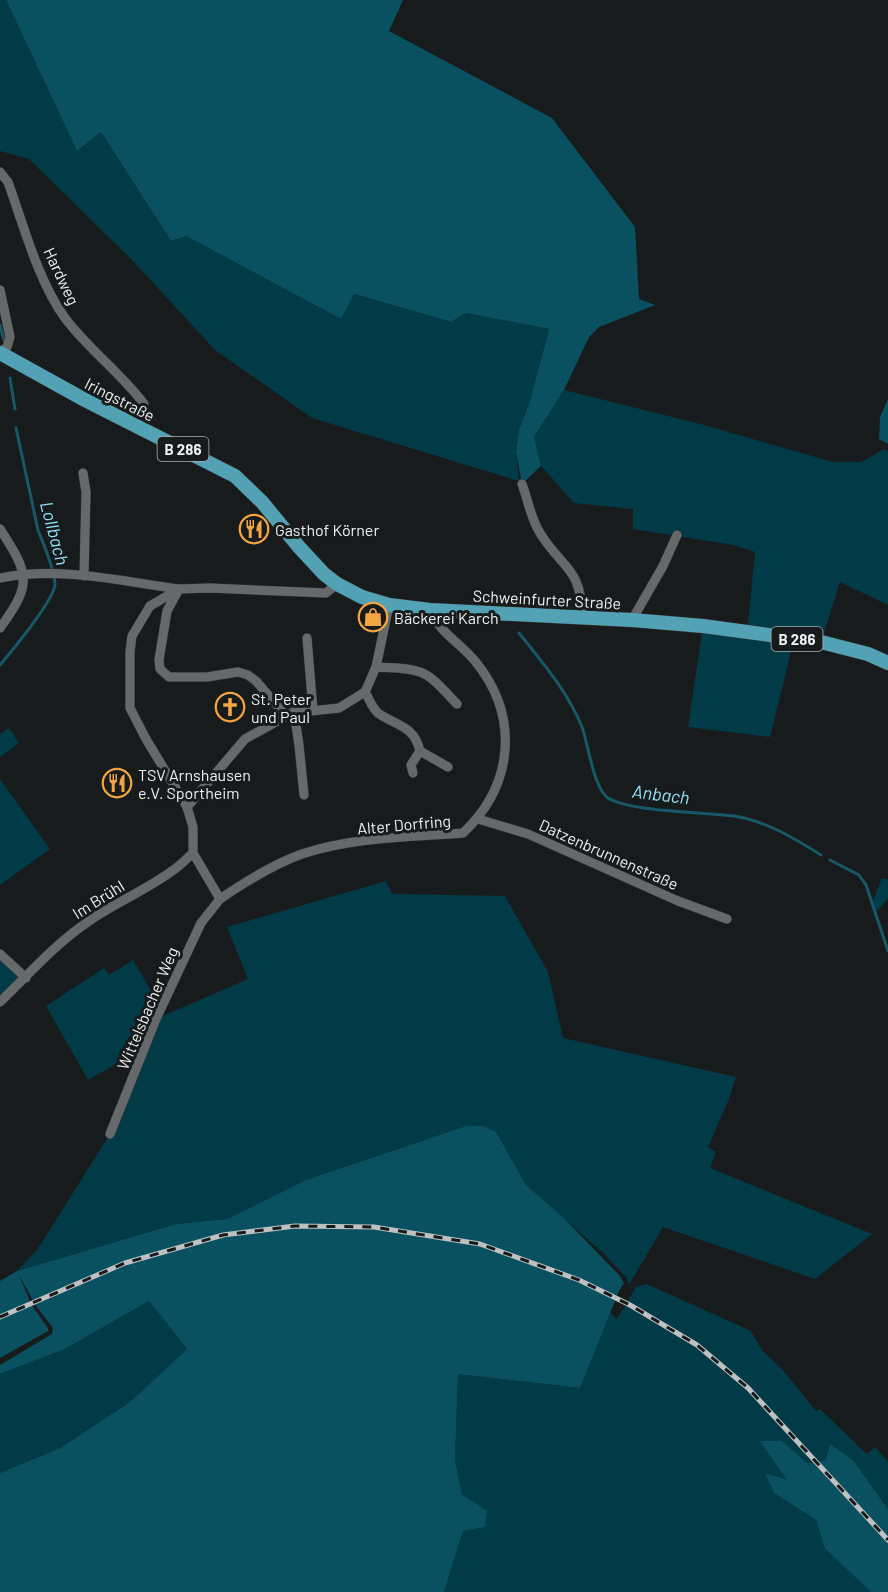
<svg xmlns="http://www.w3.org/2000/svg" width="888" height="1592" viewBox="0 0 888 1592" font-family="Barlow,sans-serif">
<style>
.green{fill:#013b48}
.forest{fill:#095060}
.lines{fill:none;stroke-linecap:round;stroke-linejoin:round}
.stream{stroke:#175868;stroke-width:3}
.minor-casing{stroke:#333536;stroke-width:10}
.primary-casing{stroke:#333536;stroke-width:15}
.minor{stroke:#65696a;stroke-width:9}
.primary{stroke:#52a1b5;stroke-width:14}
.rail-casing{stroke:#bec0c1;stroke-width:5}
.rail{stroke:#181b1c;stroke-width:3;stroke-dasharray:9;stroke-linecap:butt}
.labels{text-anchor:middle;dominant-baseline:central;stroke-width:6;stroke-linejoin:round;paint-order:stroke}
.shield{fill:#181b1c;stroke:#aeb0b1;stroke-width:1.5}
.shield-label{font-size:15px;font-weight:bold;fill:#eef0f1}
.street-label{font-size:16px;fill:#eef0f1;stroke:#181b1c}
.poi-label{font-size:16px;fill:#eef0f1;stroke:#181b1c;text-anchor:start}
.water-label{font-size:18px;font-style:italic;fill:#90e2f9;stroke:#181b1c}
</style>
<rect width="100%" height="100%" fill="#181b1c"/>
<g class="green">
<path d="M0 0H6L77 151 101 132 171 241 186 236 341 319 353 294 451 322 466 313 549 329 529 404 519 429 516 452 519 481 312 418 215 350 132 260 29 159 0 151Z"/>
<path d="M564 390 704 425 833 462H861L884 449 888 451V605L840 582 821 642 794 639 770 737 688 727 703 626 747 633 755 552 733 545 633 529V509L574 503 541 466 534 437Z"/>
<path d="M9 728 19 743 0 757V734Z"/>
<path d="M0 779 50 849 0 885Z"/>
<path d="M882 878 888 879V899L875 913 872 903Z"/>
<path d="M386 881 392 894 505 896 548 972 563 1038 736 1077 729 1099 708 1147 716 1152 710 1168 872 1234 815 1279 663 1227 629 1285 626 1277 602 1252 526 1185 513 1164 483 1126H466L306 1180 227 1219 176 1224 17 1271 37 1250 110 1134 156 1019 248 979 227 927Z"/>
<path d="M0 954 26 978 0 1002Z"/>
<path d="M133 960 157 1001 144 1030 128 1038 131 1048 122 1054 123 1060 88 1080 46 1006 104 968 109 975Z"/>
<path d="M647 1284 751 1331 762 1350 782 1369 816 1411 820 1409 867 1454 875 1447 888 1461V1509L853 1460 830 1445 826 1460 806 1463 782 1441 788 1481 774 1493 816 1520 825 1549 871 1592H444L463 1531 487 1512 462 1494 455 1460 458 1374 580 1388 610 1312 617 1319 636 1287Z"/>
<path d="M149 1301 187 1349 130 1402 60 1448 0 1473V1374L65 1349Z"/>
</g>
<g class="forest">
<path d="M6 0H403L389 31 552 118 635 227 639 299 655 305 599 327 589 337 564 390 534 437 541 466 522 484 516 452 519 429 529 404 549 329 466 313 451 322 354 294 341 319 186 236 171 241 101 132 77 151Z"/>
<path d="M888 399V444L879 439 880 417Z"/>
<path d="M466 1126H483L496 1132 526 1185 564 1218 619 1275 624 1283 619 1291 580 1388 458 1374 455 1460 462 1494 487 1511 485 1527 463 1531 444 1592H0V1473L60 1448 130 1402 187 1349 149 1301 65 1349 0 1374V1365L52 1334 53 1328 36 1306 19 1275 31 1304 48 1328V1331L0 1358V1281L17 1271 176 1224 227 1219 306 1180Z"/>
<path d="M760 1441H782L807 1463 826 1460 830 1444 853 1460 888 1509V1592H871L825 1549 816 1520 774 1493 765 1473 787 1480Z"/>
</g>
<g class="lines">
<g class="stream">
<path d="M0 325 4 340"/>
<path d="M10 378 15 409"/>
<path d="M519 633C542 662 568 692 582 727 588 744 594 789 608 798 631 812 704 812 734 816 766 821 794 838 821 855"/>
<path d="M0 665C11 652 55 599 55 584 54 567 44 546 38 530L16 428"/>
<path d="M830 860 859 875 866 885 888 951"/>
</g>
<g class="minor-casing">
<g id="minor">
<path d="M0 172 8 182C23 224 39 283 65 318 88 349 121 373 144 404"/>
<path d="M0 290 10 337 7 347 0 353"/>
<path d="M83 473 86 492 84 576"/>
<path d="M522 484C528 500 531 519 540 533 562 569 582 567 582 618"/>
<path d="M0 529C29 574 33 583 0 628"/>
<path d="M0 578C59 566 120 581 179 589L167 611 159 660 160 669 169 677H207L238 672 248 675 256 681 286 716"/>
<path d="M337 584 326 593 210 588 179 589 150 606 132 636 130 652V708L146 739 187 807 193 827V853L220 899C245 882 273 864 302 854 354 837 409 837 463 833 514 785 520 716 475 661 459 642 440 633 430 610"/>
<path d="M632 620 663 566 677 535"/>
<path d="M307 638 313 710"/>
<path d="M376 667C390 668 406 667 420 672 434 677 446 693 457 704"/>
<path d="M365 692C369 698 372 708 378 713 396 726 414 725 420 751L448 767"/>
<path d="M294 712 299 745 304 795"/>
<path d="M413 773 411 765 420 751"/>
<path d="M187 807 245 739 292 713 339 708 365 692 376 667 389 605"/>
<path d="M478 819 528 834 678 901 727 919"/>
<path d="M0 954 26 978"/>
<path d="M0 1002C29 974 55 944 89 921 115 903 146 890 172 871 180 866 186 859 193 853"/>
<path d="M110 1134 156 1019 201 923 220 899"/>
</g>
</g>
<g class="primary-casing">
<path id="primary" d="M0 353 85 400 235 476 262 502 299 547 324 574 337 584 362 597 389 605 430 610 632 620 703 626 821 642 868 654 888 663"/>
</g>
<use href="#minor" class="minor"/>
<use href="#primary" class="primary"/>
<g class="rail-casing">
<path id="rail" d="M0 1317 125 1263 223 1235 295 1226 374 1227 480 1244 579 1280 630 1305 697 1345 748 1388 888 1540"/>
</g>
<use href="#rail" class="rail"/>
</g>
<defs>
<g id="restaurant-ring" transform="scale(1.5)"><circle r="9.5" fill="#181b1c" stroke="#f3a443" stroke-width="1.5"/><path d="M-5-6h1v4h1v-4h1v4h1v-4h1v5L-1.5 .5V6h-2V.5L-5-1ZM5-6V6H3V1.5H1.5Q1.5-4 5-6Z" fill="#f3a443"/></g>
<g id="shop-ring" transform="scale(1.5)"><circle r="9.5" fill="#181b1c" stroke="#f3a443" stroke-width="1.5"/><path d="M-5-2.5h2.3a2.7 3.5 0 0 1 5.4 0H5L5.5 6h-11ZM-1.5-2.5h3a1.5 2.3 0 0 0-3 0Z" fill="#f3a443"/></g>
<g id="church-ring" transform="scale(1.5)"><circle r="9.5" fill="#181b1c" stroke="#f3a443" stroke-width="1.5"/><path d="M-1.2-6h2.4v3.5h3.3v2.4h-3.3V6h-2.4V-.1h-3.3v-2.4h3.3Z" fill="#f3a443"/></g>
</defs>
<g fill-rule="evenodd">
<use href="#restaurant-ring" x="254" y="529"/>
<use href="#shop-ring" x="373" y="617"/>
<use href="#church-ring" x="230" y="707"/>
<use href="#restaurant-ring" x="117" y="783"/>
</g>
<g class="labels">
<g class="shield">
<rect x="157.5" y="437" width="51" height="24" rx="4.5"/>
<rect x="771.5" y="627" width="51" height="24" rx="4.5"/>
</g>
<g class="shield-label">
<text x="183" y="449">B 286</text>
<text x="797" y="639">B 286</text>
</g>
<g class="street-label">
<text transform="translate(62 276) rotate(65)">Hardweg</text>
<text transform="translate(120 399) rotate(27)">Iringstraße</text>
<text transform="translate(547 599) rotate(3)">Schweinfurter Straße</text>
<text transform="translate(404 824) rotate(-5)">Alter Dorfring</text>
<text transform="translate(609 854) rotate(24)">Datzenbrunnenstraße</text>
<text transform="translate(98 899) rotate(-32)">Im Brühl</text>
<text transform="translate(147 1008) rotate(-67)">Wittelsbacher Weg</text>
</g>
<g class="poi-label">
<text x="275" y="529">Gasthof Körner</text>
<text x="394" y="617">Bäckerei Karch</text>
<text x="251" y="698">St. Peter<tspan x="251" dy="18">und Paul</tspan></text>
<text x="138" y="774">TSV Arnshausen<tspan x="138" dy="18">e.V. Sportheim</tspan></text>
</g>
<g class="water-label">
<text transform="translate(55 533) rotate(75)">Lollbach</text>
<text transform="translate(661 794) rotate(7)">Anbach</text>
</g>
</g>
</svg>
